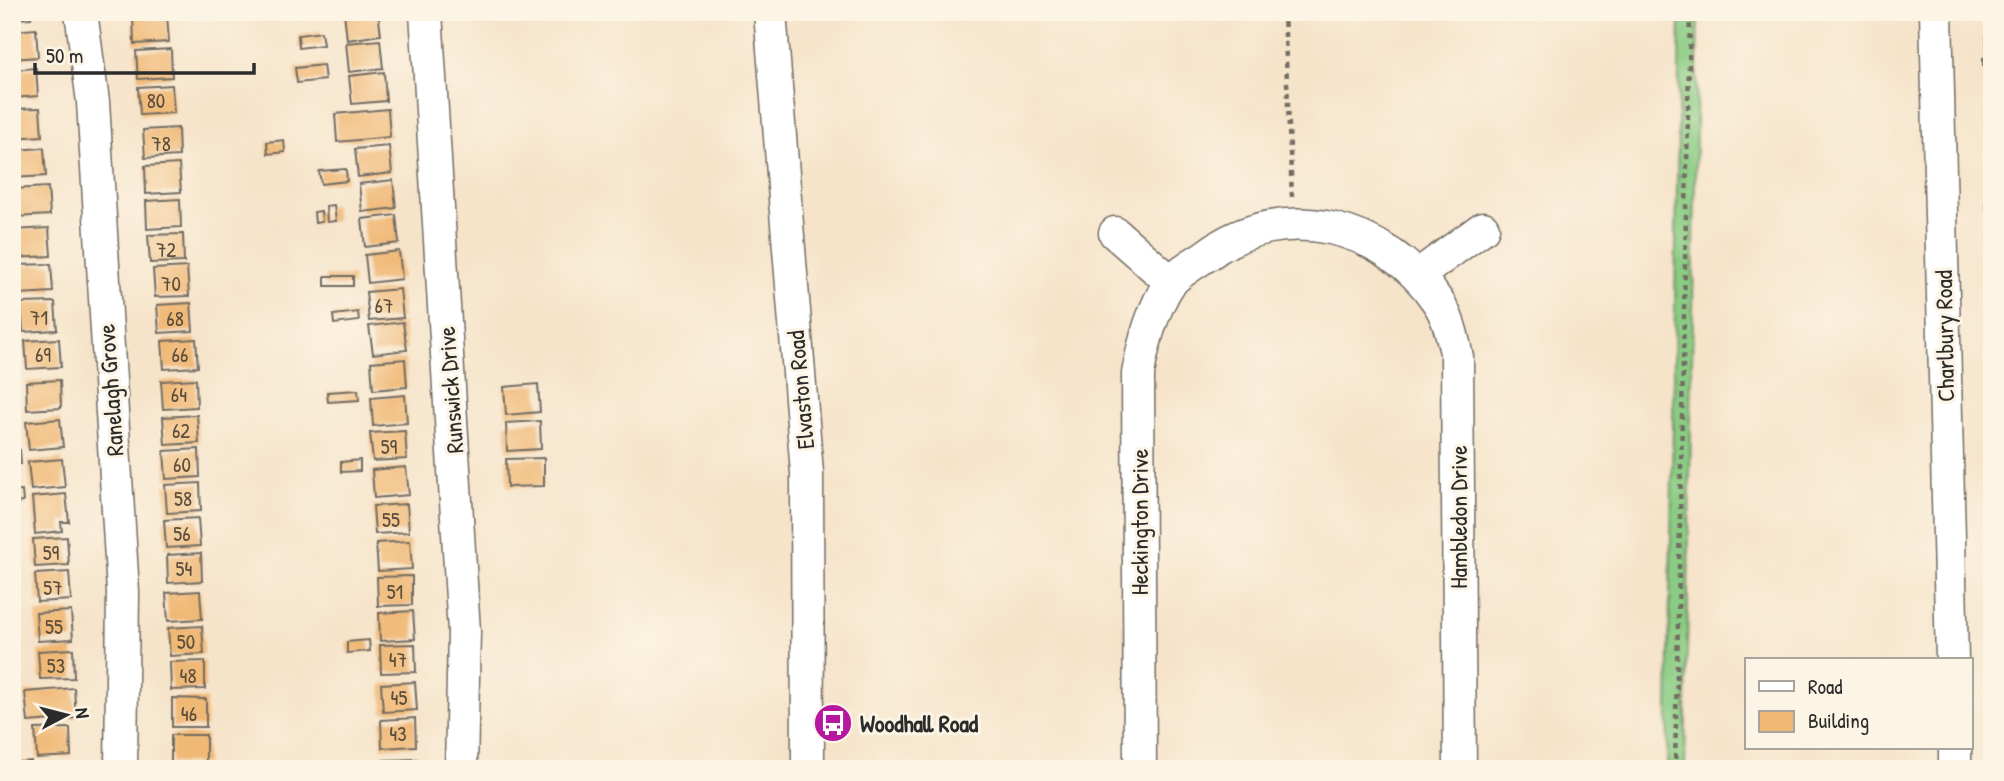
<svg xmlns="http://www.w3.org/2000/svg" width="2004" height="781" viewBox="0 0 2004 781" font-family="'Patrick Hand',sans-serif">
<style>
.garden{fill:#8acc83;stroke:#5a7c57;stroke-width:2}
.building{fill:#f0b875}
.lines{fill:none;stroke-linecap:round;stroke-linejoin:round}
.street-casing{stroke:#726c63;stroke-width:35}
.path{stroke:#726c63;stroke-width:4.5;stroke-dasharray:5 5;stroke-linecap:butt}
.street{stroke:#fff;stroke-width:32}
.labels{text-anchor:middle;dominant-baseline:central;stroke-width:6;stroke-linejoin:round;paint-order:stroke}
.number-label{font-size:21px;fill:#5c4e3e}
.street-label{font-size:24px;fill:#2b2b2b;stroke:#fcf5e5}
.poi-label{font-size:24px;font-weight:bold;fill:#2b2b2b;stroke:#fcf5e5;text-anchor:start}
</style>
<rect width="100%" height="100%" fill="#fcf5e5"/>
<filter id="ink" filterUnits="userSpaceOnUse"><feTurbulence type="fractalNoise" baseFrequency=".0143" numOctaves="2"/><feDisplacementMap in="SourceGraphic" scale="14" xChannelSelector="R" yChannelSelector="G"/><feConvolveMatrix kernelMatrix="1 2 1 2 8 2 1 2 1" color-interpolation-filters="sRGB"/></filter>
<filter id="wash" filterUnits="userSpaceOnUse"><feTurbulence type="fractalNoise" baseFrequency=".00686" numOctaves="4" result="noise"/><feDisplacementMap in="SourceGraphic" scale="28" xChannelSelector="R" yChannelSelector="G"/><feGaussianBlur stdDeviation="1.57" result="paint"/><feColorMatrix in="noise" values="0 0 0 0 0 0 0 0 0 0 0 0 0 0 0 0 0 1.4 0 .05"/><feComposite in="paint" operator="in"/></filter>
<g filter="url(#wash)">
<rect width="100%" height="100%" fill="#f6e4ca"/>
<path class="garden" d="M1680 12H1698L1685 769H1667Z"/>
<g id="blocks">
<g class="building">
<path d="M12 12H31V18L12 19Z"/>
<path d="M344 12H378L381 35 347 40Z"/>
<path d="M167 14 169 42 134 44 133 16Z"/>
<path d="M1986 25H1992V89H1986V66H1983V58H1987Z"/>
<path d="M36 29 38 57 12 59V31Z"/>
<path d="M321 32 323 45 299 48 298 35Z"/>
<path d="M380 40 383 68 349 72 346 43Z"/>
<path d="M171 49 172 77 138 79 136 51Z"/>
<path d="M323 65 325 80 297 83 295 68Z"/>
<path d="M36 68 38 96 12 98V70Z"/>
<path d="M384 72 386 101 352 104 349 76Z"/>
<path d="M172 85 174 113 140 115 138 87Z"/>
<path d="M1988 97H1992V136H1986Z"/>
<path d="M40 108 42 136 12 138V109Z"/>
<path d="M388 109 390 137 337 142 335 114Z"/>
<path d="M178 128 179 156 145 158 143 130Z"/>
<path d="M284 140 285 152 268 154 267 142Z"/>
<path d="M389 146 392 173 358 177 355 149Z"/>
<path d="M44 148 46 176 12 178V150Z"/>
<path d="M179 164 181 192 146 194 145 166Z"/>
<path d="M1988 166H1992V220H1989L1986 206Z"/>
<path d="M346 169 347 181 321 184 319 171Z"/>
<path d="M393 180 396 208 362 212 359 184Z"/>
<path d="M48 187 50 215 15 217 13 189Z"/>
<path d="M180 199 181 227 147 229 146 201Z"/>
<path d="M334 205 336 221 327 222 326 206Z"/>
<path d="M321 211 322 222 315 223 314 212Z"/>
<path d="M396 215 399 243 365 247 362 219Z"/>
<path d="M49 228 51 256 12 258V230Z"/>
<path d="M183 234 184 262 150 263 148 235Z"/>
<path d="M1989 234H1992V273H1985Z"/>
<path d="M399 251 402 279 368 283 365 255Z"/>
<path d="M51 264 53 292 18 294 16 265Z"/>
<path d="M187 267 189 296 155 297 153 269Z"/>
<rect x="325" y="276" width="28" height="10"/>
<path d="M400 289 403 318 369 321 366 292Z"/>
<path d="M55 302 57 330 23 332 21 303Z"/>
<path d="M191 303 193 331 159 333 157 305Z"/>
<path d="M358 312 359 321 334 324 333 315Z"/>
<path d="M403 322 407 350 373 354 369 326Z"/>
<path d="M59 339 61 367 27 369 25 341Z"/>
<path d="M196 339 198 367 164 369 162 341Z"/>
<path d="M405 359 407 387 373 390 371 362Z"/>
<path d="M196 379 197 407 163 409 161 381Z"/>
<path d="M60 380 61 408 27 410 26 382Z"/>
<path d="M538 384 540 412 506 415 504 387Z"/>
<path d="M358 390 359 400 328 402 327 392Z"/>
<path d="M405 395 407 423 373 426 371 398Z"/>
<path d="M18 412 19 426 12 427V413Z"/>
<path d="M197 415 199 443 165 445 163 417Z"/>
<path d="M60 419 63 447 29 450 26 422Z"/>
<path d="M540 421 541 449 507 451 506 423Z"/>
<path d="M405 431 407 459 373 461 370 433Z"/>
<path d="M199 449 200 477 166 479 164 451Z"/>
<path d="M12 450H20L21 464H12Z"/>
<path d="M544 458V486L507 487 506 459Z"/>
<path d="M62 459 65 487 31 490 28 462Z"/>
<path d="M360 460V471L341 472V462Z"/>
<path d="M406 467 409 495 374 498 372 470Z"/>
<path d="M200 483 201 511 167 513 165 485Z"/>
<path d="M22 491 23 502 12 503V492Z"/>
<path d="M66 494 69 522H61L62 531 35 534 32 497Z"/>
<path d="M407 504 409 532 375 534 373 506Z"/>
<path d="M198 518 200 546 166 548 164 520Z"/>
<path d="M67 537 69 565 35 567 33 539Z"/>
<path d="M410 541 412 569 378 571 376 543Z"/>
<path d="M201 553 202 581 168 583 167 555Z"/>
<path d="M69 572 71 600 37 602 35 574Z"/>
<path d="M412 576V605L378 606 377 577Z"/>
<path d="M200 591 202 619 168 621 166 593Z"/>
<path d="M71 611 73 639 38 641 36 613Z"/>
<path d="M413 611 415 639 380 641 379 613Z"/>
<path d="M202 626 204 654 170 656 168 628Z"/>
<path d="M369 640 370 651 347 653V642Z"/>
<path d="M415 644 416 672 381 673 380 645Z"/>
<path d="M73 649 74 678 40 679 38 651Z"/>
<path d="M205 661V689L171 690 170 662Z"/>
<path d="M415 682 417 710 383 712 381 684Z"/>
<path d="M74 688 76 718 28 722 25 692Z"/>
<path d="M172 698 206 699V727H172Z"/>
<path d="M415 718 416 746 382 748 381 720Z"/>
<path d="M70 728 71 756 37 758 35 729Z"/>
<path d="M171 735H206V764L171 763Z"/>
<path d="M417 759V769H383V760Z"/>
<path d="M31 761V769H12V763Z"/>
</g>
</g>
</g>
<g filter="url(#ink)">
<use href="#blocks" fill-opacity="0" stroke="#726c63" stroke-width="2"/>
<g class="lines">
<g class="street-casing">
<g id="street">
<path d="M81 12 93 102 123 592 121 769"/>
<path d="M426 12 464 632 461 769"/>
<path d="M770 12 807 473 808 769"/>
<path d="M1936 12 1952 660"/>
<path d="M1115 233 1171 282"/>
<path d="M1417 276 1483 228"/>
<path d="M1955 748V769"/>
<path d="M1140 769 1138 374C1143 344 1152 311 1169 284 1177 273 1195 263 1207 255 1282 198 1387 225 1438 302 1449 318 1453 339 1457 357L1460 769"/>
</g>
</g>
<g class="path">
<path d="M1284 12 1292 197"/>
<path d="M1675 769 1690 12"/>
</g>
<use href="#street" class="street"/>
</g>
</g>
<defs>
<g id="bus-disc" transform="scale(2.0125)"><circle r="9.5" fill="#b5179e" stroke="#fcf5e5"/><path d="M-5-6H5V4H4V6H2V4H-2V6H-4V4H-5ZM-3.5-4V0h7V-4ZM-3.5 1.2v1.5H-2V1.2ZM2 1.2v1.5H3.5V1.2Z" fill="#fff"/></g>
</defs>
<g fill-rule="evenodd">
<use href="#bus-disc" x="833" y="723"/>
</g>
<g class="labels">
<g class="number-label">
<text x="156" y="100">80</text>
<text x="161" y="143">78</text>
<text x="166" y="249">72</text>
<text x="171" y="283">70</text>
<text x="384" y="305">67</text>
<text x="39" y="317">71</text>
<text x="175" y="318">68</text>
<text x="43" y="354">69</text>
<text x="180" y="354">66</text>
<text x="179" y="394">64</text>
<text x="181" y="430">62</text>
<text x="389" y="446">59</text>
<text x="182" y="464">60</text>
<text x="183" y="498">58</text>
<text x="391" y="519">55</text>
<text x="182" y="533">56</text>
<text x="51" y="552">59</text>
<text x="184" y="568">54</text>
<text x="53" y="587">57</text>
<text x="395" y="591">51</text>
<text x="54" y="626">55</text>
<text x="186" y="641">50</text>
<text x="398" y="659">47</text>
<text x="56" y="665">53</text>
<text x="188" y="675">48</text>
<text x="399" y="697">45</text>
<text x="189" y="713">46</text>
<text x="398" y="733">43</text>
</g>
<g class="street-label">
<text transform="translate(1944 336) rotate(-91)">Charlbury Road</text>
<text transform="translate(110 390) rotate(-94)">Ranelagh Grove</text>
<text transform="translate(450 390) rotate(-94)">Runswick Drive</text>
<text transform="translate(800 390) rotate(-95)">Elvaston Road</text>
<text transform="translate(1458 517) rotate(-90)">Hambledon Drive</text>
<text transform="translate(1139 522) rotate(-90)">Heckington Drive</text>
</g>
<g class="poi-label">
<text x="860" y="723">Woodhall Road</text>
</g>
</g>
<rect width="2004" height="781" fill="none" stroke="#fcf5e5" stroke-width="42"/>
<rect x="1745" y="658" width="228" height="91" fill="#fcf5e5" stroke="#a8a49b" stroke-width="2"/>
<rect x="1759" y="681" width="35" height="10" fill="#ffffff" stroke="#a8a49b" stroke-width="2"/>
<text x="1808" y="694" font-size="21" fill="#2b2b2b">Road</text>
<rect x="1759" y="711" width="35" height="21" fill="#f0b875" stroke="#a8a49b" stroke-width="2"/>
<text x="1808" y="728" font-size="21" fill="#2b2b2b">Building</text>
<g transform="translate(66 715) rotate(83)" stroke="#fcf5e5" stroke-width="5" paint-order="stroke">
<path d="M0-5L12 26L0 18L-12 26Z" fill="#2b2b2b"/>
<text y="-10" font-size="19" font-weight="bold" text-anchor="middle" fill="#2b2b2b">N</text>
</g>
<path d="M35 63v10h219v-10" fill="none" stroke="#2b2b2b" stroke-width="3.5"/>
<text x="46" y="63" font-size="21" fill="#2b2b2b" stroke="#fcf5e5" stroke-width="5" paint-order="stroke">50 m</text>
</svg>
